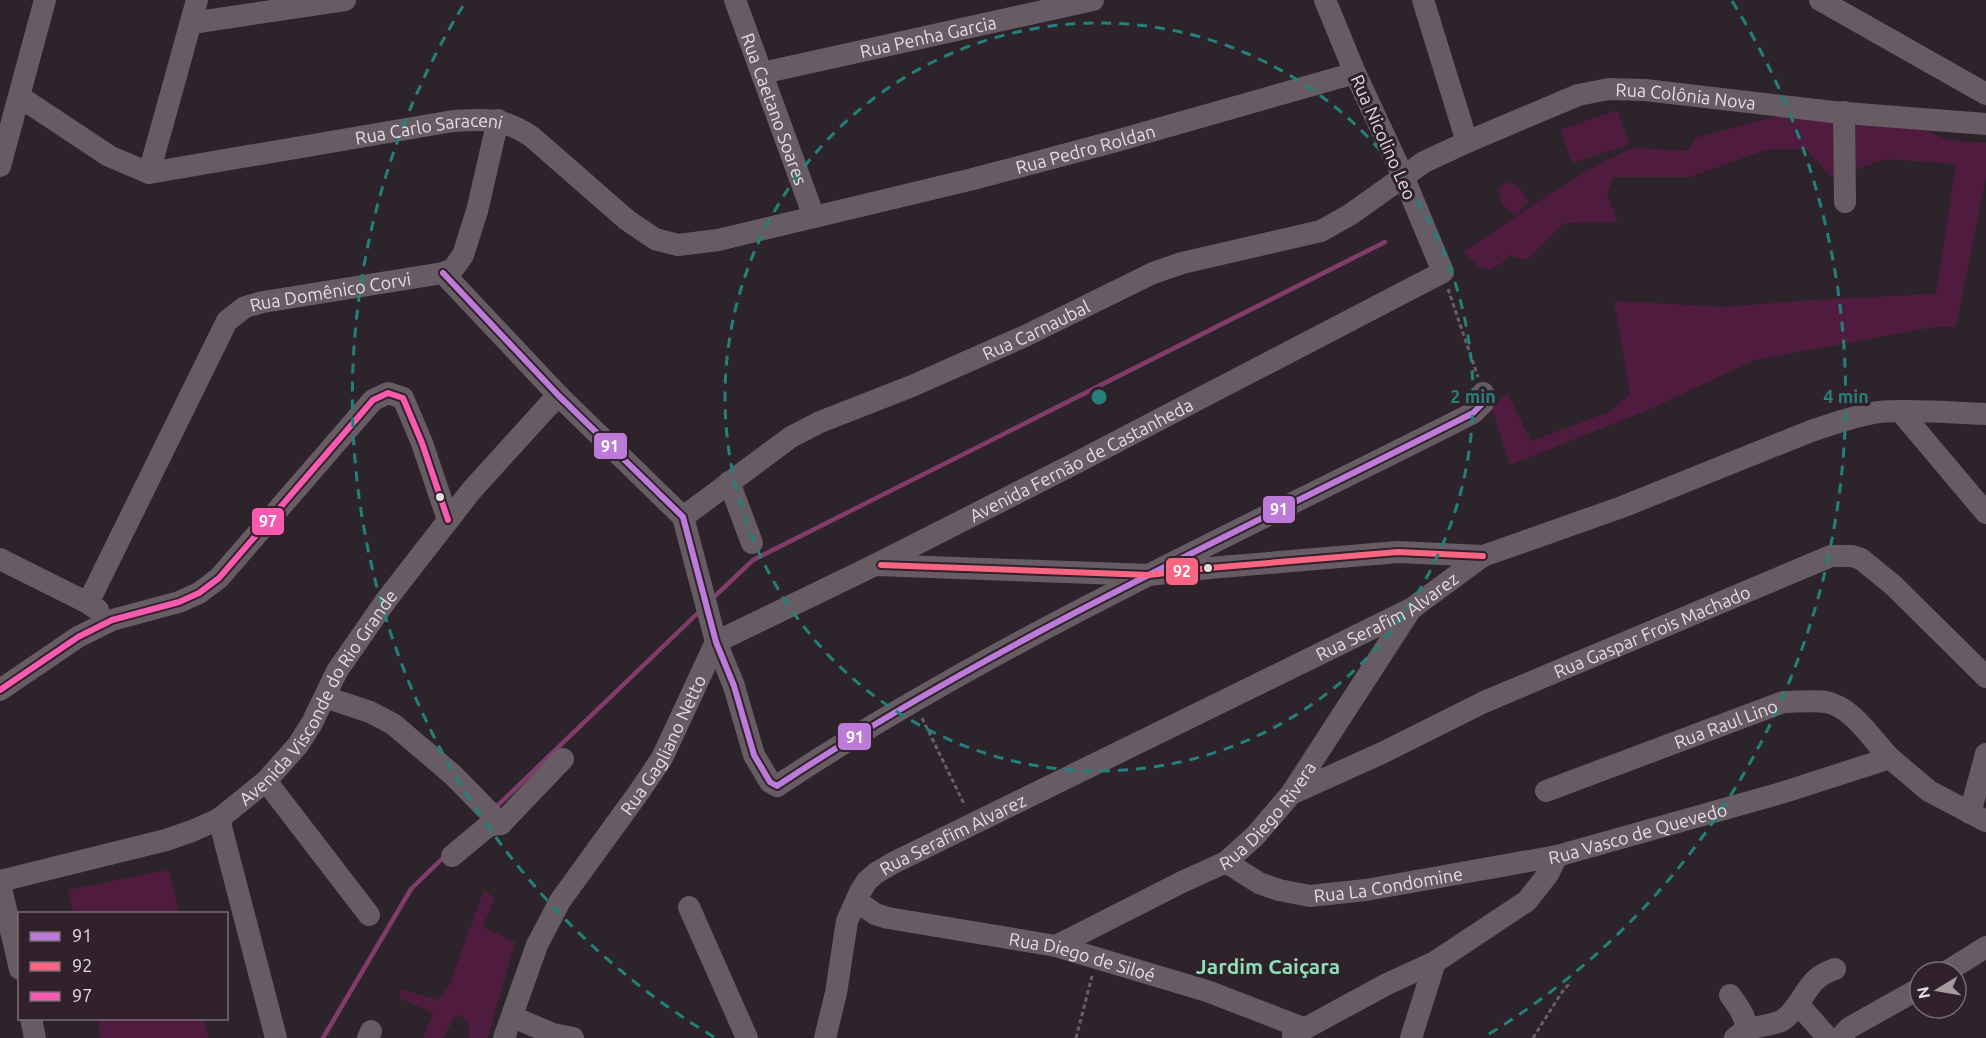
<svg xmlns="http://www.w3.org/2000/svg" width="1986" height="1038" viewBox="0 0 1986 1038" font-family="Ubuntu,sans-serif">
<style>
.green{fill:#4f1c40}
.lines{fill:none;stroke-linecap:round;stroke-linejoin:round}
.stream{stroke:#823c6c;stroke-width:4.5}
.path{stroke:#696066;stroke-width:3;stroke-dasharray:4.5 3;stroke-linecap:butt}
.minor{stroke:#685c64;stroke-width:22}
.bus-1-casing{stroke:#30212b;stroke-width:10}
.bus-2-casing{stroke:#30212b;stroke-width:10}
.bus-3-casing{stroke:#30212b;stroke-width:10}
.bus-1{stroke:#bd7bd9;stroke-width:6}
.bus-2{stroke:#fa6682;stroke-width:6}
.bus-3{stroke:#f75aaf;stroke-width:6}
.ring{fill:none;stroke:#24807a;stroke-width:3;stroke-dasharray:10 8}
.bus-dot{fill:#e6dce2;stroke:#30212b;stroke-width:2}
.labels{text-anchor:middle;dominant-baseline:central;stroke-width:6;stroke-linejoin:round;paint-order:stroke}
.street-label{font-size:18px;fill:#e6dce2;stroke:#30212b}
.quarter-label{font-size:21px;font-weight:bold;fill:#8edfb6;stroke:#30212b}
.centre{fill:#24807a;stroke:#30212b;stroke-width:3}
.ring-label{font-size:18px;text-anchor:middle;font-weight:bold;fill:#24807a;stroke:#30212b;stroke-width:6;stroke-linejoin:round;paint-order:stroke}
.line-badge{stroke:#30212b;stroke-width:2}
.badge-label{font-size:16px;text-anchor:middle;font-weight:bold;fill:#fff}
</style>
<rect width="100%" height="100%" fill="#2c242a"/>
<g class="green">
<path d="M1617 110 1629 144 1572 163 1560 130Z"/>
<path d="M1788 113 1924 128C1943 142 1963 142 1986 143V177L1956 327H1934L1755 360 1648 410 1510 465 1491 406 1508 394 1531 441 1609 412 1630 394 1614 301 1726 307 1809 300 1936 294 1956 164 1886 159 1832 178 1806 149H1768L1690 177H1614L1607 194 1618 222 1564 223 1528 259H1521L1509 255 1502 263 1490 270 1478 266 1464 252 1546 196 1602 162 1633 148 1689 151 1695 138Z"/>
<path d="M1509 182 1520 188 1528 201 1517 215C1504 210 1500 202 1498 188Z"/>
<path d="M169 870 179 913H73L68 890Z"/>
<path d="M484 890 495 898 483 927 515 942 488 1038H469V1022L457 1014 442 1038H423L433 1013 399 998 401 989 438 1000 449 986Z"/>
<path d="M97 1019H204L208 1038H101Z"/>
</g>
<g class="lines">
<g class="stream">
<path d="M713 598 753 560 1385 242"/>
<path d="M495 808 701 610"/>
<path d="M323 1038 411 889 445 856"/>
</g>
<g class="path">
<path d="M1448 289 1478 377"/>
<path d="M922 718 965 806"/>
<path d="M1076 1038 1092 976"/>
<path d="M1533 1038 1562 992 1571 982"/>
</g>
<g class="minor">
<path id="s1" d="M735 0 814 217"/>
<path d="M1423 0 1467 142"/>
<path d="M1820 0 1986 94"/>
<path d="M192 23 345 0"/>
<path id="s2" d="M762 73 1093 0"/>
<path id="s3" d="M20 97 109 156 149 173 453 121C486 119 503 117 532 137L627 220 655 239 678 245 718 240 973 179 1116 141 1355 73"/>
<path d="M1844 112 1845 202"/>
<path d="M0 166 45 0"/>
<path d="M149 173 197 0"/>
<path d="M443 273 558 395 683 517 716 642 734 686 754 755 770 782 777 786C996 641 1239 532 1473 413L1483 403V393"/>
<path d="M1900 411 1986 513"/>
<path d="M729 482 752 543"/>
<path id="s4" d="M683 517 791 437 820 422 912 386 1025 336 1153 273 1182 263 1321 231 1351 214 1424 162 1467 142 1578 95 1609 89 1645 90 1833 112 1986 124"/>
<path d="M0 559 88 603 98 610"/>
<path d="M876 565 1149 575 1209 568 1398 552 1483 556"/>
<path id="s5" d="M88 603 227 321 245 307 263 302 443 273 453 269 463 255 477 211 498 120"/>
<path id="s6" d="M716 642 875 565 1070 466 1443 272 1403 176 1355 73 1325 0"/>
<path d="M0 690 78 637 112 620 179 602 199 593 219 578 373 400 388 393 403 398 422 443 448 520"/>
<path d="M325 697 370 712 393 724 453 775 501 824"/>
<path d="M266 781 369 915"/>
<path id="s7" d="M1546 791 1783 702C1797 702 1812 700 1826 702 1853 707 1872 740 1890 758"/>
<path id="s8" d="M1291 794 1382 753 1484 702 1831 556H1852L1861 559 1893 585 1986 677"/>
<path d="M1970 813 1986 754"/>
<path d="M219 819 276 1038"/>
<path d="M452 856 488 826 501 824 563 759"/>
<path id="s9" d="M1226 862 1259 883 1279 890 1310 896 1366 890 1557 856 1781 793 1890 758 1929 791 1986 821"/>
<path id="s10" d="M0 881 166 840 192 831 219 819 266 781 298 745 312 723 337 671 387 599 471 491 558 395"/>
<path d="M0 884 20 969"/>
<path id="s11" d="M857 901 875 914 888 918 1056 946 1207 991 1303 1028"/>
<path d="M689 907 747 1038"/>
<path id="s12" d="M1056 946 1182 882 1226 862 1255 836 1291 794 1411 609"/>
<path d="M1946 972 1986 947"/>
<path d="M1730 995C1738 1006 1746 1016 1746 1029"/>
<path d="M1798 1004C1810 986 1814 976 1835 969"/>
<path d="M513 1017 553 1034 573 1038"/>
<path d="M31 1018 35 1038"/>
<path d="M1293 1035 1387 984 1435 962 1527 901 1548 874 1557 856"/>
<path d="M368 1038 371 1031"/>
<path id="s13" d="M504 1038 537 945 560 901 639 792 662 758 716 642"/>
<path id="s14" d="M825 1038 836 993 847 921 860 892 867 881 876 873 893 863 1411 609 1483 556 1622 507 1811 431C1833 424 1856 415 1879 412 1914 409 1951 413 1986 414"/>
<path d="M1411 1038 1435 962"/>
<path d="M1735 1038C1753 1023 1762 1029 1781 1021 1788 1018 1793 1010 1798 1004L1828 1038"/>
<path d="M1840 1038 1849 1028 1920 988"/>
</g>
<g class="bus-1-casing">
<path id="bus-1" d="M443 273 558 395 683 517 716 642 734 686 754 755 770 782 777 786C996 641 1239 532 1473 413L1483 403V393"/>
</g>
<g class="bus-2-casing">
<path id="bus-2" d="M881 565 1149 575 1209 568 1398 552 1483 556"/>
</g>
<g class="bus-3-casing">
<path id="bus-3" d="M0 690 78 637 112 620 179 602 199 593 219 578 373 400 388 393 403 398 422 443 448 520"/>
</g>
<use href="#bus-1" class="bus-1"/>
<use href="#bus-2" class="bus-2"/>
<use href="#bus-3" class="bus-3"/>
</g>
<g class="ring">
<circle cx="1099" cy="397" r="374"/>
<path d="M714 1037A747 747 0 0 1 466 1M1732 1A747 747 0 0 1 1484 1037"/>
</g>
<g class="bus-dot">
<circle cx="440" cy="497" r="5"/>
<circle cx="1208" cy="568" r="5"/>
</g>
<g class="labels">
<g class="street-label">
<text stroke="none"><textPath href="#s2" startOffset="170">Rua Penha Garcia</textPath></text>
<text stroke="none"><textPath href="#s4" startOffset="1106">Rua Colônia Nova</textPath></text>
<text stroke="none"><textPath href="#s1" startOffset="116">Rua Caetano Soares</textPath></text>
<text stroke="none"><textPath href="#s3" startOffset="434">Rua Carlo Saraceni</textPath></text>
<text transform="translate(1384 137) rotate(66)">Rua Nicolino Leo</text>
<text stroke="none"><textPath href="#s3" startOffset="1144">Rua Pedro Roldan</textPath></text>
<text stroke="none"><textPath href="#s5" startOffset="424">Rua Domênico Corvi</textPath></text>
<text stroke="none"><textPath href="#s4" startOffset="402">Rua Carnaubal</textPath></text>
<text stroke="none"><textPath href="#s6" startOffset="408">Avenida Fernão de Castanheda</textPath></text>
<text stroke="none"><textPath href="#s14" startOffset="748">Rua Serafim Alvarez</textPath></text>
<text stroke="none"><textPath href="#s8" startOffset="396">Rua Gaspar Frois Machado</textPath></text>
<text stroke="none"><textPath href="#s10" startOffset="387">Avenida Visconde do Rio Grande</textPath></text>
<text stroke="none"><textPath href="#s7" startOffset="192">Rua Raul Lino</textPath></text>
<text stroke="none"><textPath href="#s13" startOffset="336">Rua Gagliano Netto</textPath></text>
<text stroke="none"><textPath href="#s12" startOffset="252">Rua Diego Rivera</textPath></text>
<text stroke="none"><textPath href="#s14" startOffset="262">Rua Serafim Alvarez</textPath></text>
<text stroke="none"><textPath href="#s9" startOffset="426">Rua Vasco de Quevedo</textPath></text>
<text stroke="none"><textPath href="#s9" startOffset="171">Rua La Condomine</textPath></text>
<text stroke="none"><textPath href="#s11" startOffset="234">Rua Diego de Siloé</textPath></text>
</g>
<g class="quarter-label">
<text x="1268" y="966">Jardim Caiçara</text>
</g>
</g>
<circle cx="1099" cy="397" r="9" class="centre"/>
<g class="ring-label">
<text x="1473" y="403">2 min</text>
<text x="1846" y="403">4 min</text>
</g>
<g class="line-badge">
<rect x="593" y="432" width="35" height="28" rx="6" fill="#bd7bd9"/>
<rect x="1262" y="495" width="34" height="29" rx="6" fill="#bd7bd9"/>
<rect x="251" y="507" width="34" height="29" rx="6" fill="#f75aaf"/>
<rect x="1165" y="557" width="34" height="29" rx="6" fill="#fa6682"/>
<rect x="837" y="722" width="35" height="29" rx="6" fill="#bd7bd9"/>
</g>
<g class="badge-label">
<text x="610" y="452">91</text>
<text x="1279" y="515">91</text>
<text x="268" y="527">97</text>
<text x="1182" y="577">92</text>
<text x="855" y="743">91</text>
</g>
<rect x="18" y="912" width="210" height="108" fill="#30212b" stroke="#796c74" stroke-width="1.5"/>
<rect x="30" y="932" width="30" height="9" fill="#bd7bd9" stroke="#796c74" stroke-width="1.5"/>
<text x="72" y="942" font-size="18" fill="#e6dce2">91</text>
<rect x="30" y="962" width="30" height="9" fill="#fa6682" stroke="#796c74" stroke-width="1.5"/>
<text x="72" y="972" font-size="18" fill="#e6dce2">92</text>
<rect x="30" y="992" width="30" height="9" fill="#f75aaf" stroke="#796c74" stroke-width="1.5"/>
<text x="72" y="1002" font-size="18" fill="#e6dce2">97</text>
<g transform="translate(1938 990) rotate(259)"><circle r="28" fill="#30212b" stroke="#796c74" stroke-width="1.5"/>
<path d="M0-4.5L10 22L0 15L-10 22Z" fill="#a59ca2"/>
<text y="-9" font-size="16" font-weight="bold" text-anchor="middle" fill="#e6dce2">N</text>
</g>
</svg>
